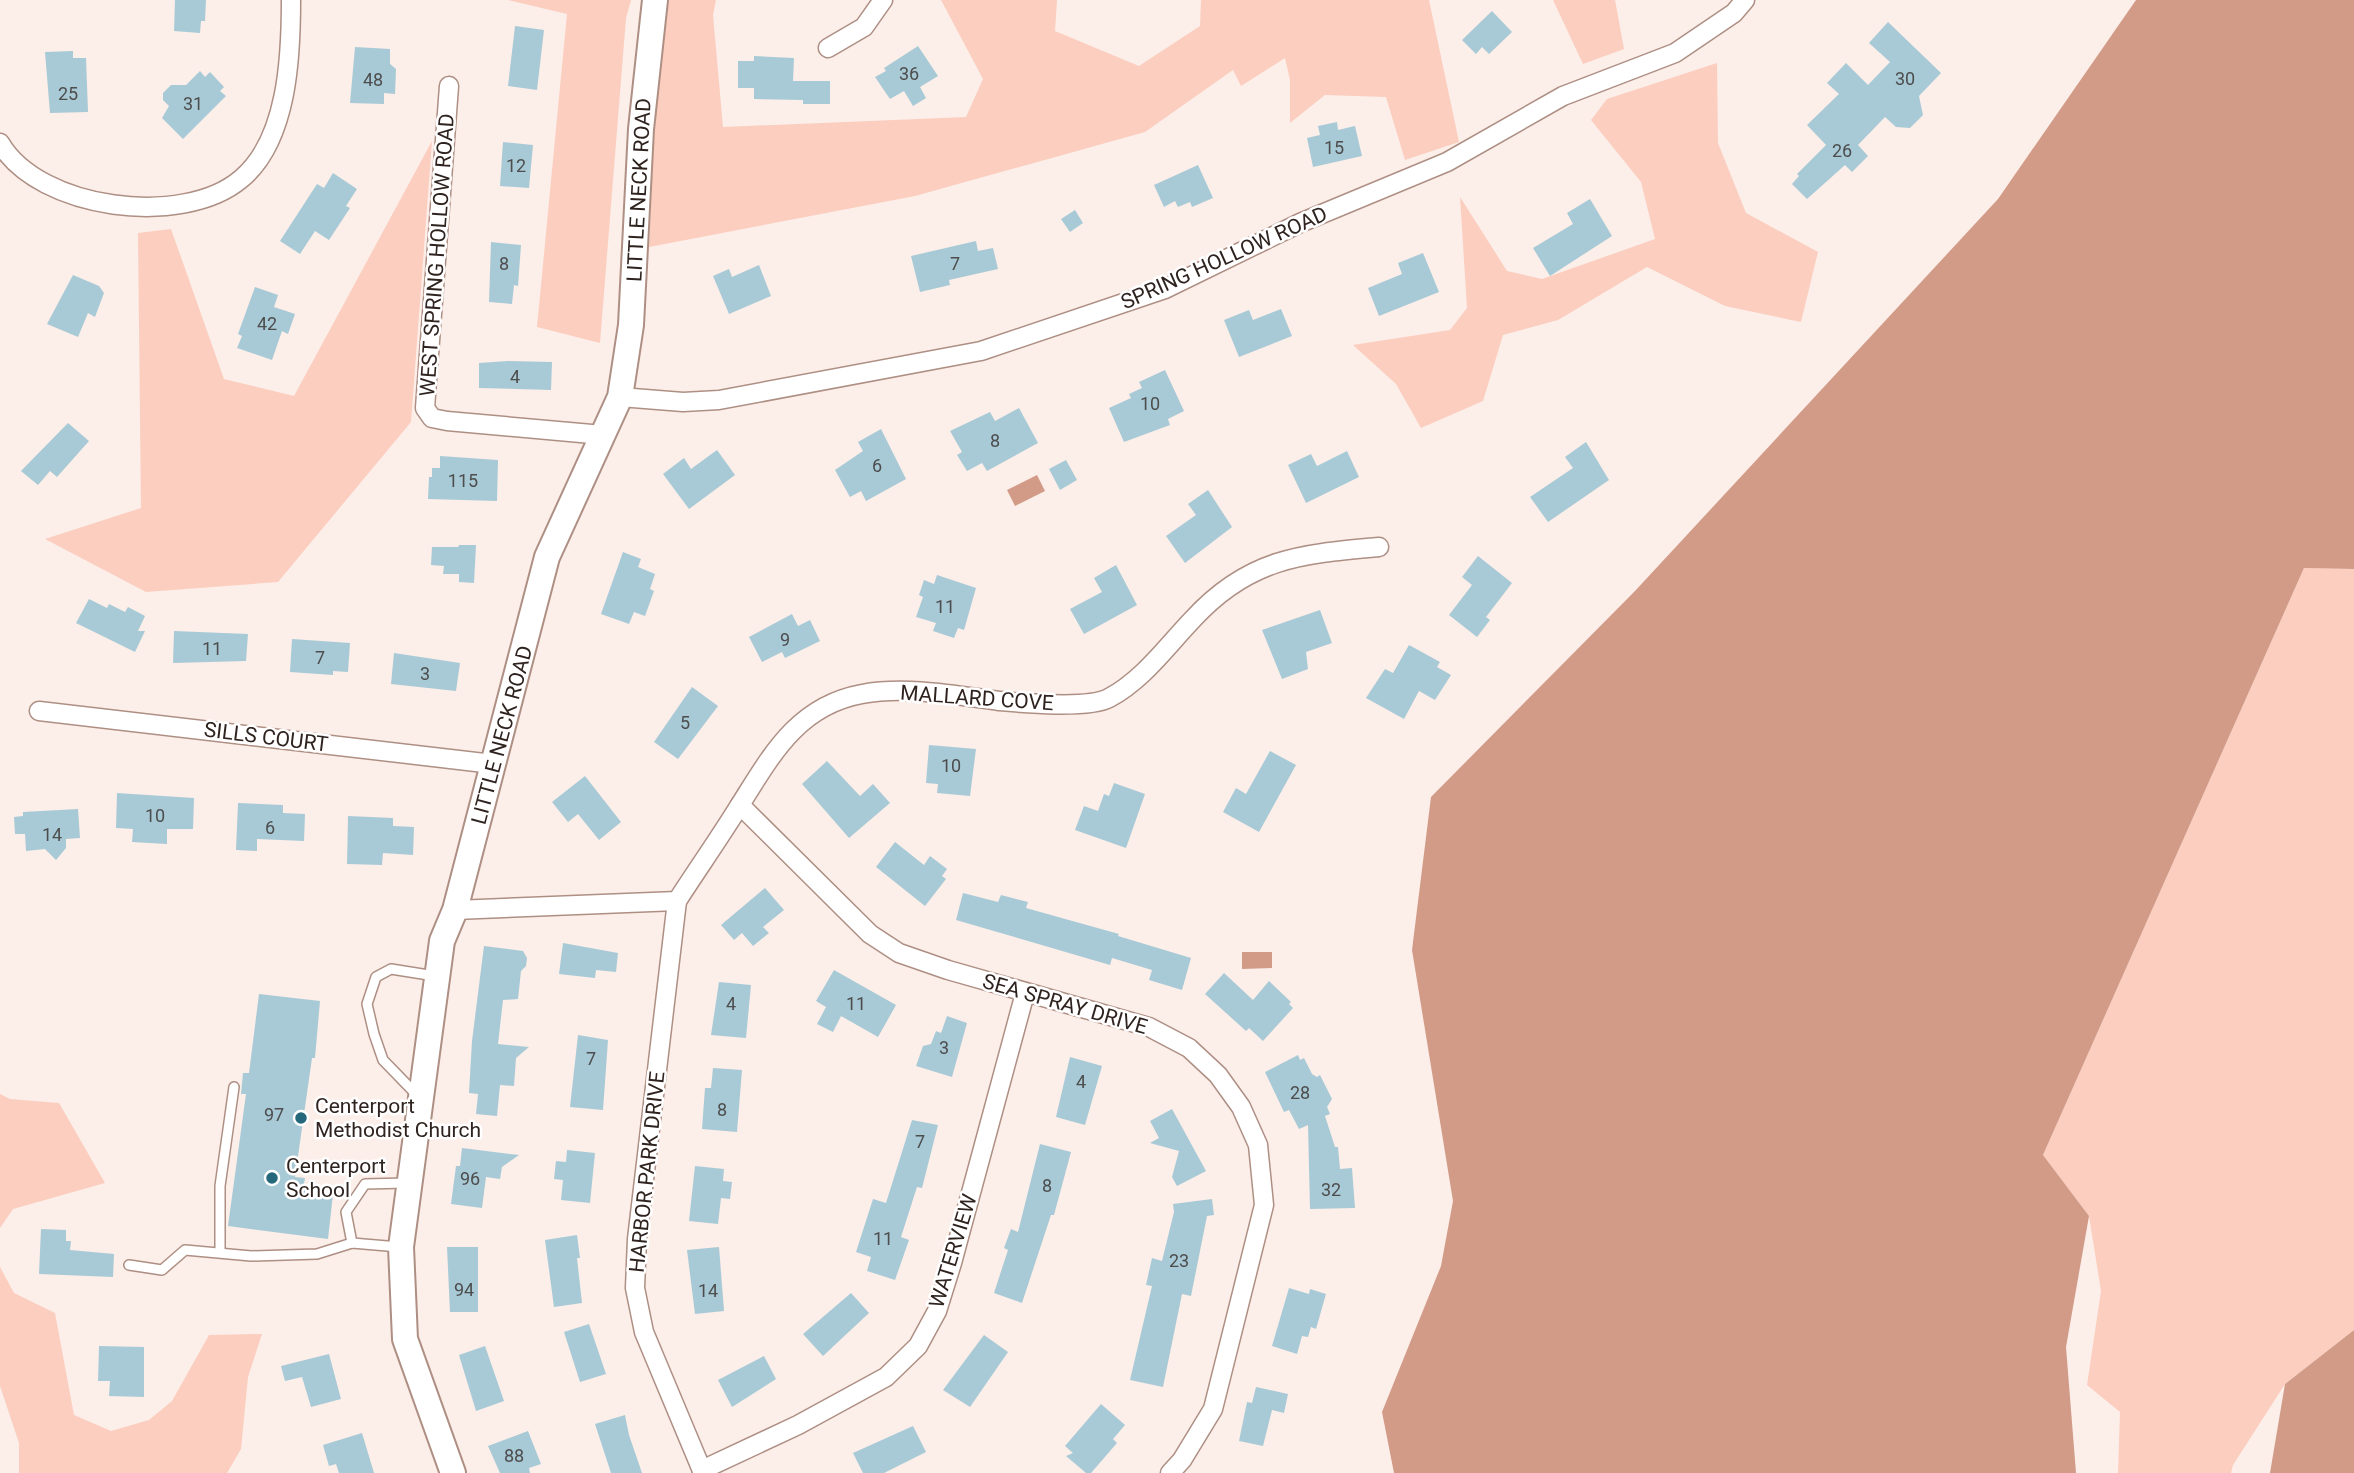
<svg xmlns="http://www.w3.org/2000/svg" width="2354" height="1473" viewBox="0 0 2354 1473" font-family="Roboto,sans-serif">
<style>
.green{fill:#fbcebf}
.water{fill:#d29b88}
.building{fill:#a8cad6}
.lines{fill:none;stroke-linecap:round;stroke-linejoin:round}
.lane-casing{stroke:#ae8f84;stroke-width:12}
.street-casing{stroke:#ae8f84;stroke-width:21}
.secondary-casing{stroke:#ae8f84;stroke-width:28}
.lane{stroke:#fff;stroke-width:9}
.street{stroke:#fff;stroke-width:18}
.secondary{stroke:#fff;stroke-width:24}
.poi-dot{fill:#26687b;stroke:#fff;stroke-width:2.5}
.labels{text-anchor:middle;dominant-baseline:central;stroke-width:5;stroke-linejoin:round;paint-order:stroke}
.number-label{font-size:18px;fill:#4d4d4d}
.street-label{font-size:21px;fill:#2f231f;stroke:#fff}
.poi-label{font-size:21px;fill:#2f231f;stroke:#fff;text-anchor:start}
</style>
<rect width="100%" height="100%" fill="#fceee9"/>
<g class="green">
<path d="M508 0H631L626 18 600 343 537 327 567 14Z"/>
<path d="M669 0H716L713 15 723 127 966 117 983 79 941 0H1057L1055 31 1139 66 1200 26 1201 0H1429L1459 142 1405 160 1386 97 1325 95 1290 123V80L1285 58 1241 86 1233 70 1145 132 915 196 649 247 658 39Z"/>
<path d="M1553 0H1615L1624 49 1583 64Z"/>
<path d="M1717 63 1718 143 1746 213 1818 252 1801 322 1725 306 1647 267 1558 320 1503 335 1483 401 1421 428 1396 384 1353 345 1450 330 1467 308 1460 197 1507 271 1542 279 1655 239 1641 182 1591 120 1607 99Z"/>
<path d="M432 141 411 422 278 582 146 592 45 539 141 508 138 233 171 229 224 379 294 396Z"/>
<path d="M2304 568 2354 569V1330L2285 1384 2233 1465 2231 1473H2118L2120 1412 2087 1385 2101 1291 2089 1216 2043 1155Z"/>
<path d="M0 1094 10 1099 59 1103 105 1183 13 1209 0 1228Z"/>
<path d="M0 1267 14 1293 55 1313 74 1415 111 1431 149 1420 172 1401 209 1335 262 1334 248 1377 241 1449 227 1473H19V1443L0 1386Z"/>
</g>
<g class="water">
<path d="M2136 0H2354V569L2304 568 2043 1155 2089 1216 2066 1347 2076 1473H1394L1382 1412 1441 1266 1453 1201 1412 950 1431 797 1635 591 1998 199Z"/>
<path d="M1037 475 1045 491 1015 506 1007 490Z"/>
<path d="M1242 952H1272V968L1242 969Z"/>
<path d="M2354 1330V1473H2270L2285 1384Z"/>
</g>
<g class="building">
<path d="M175 0H206L205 21H201L200 33 174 31Z"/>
<path d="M1492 11 1512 32 1489 54 1482 47 1476 54 1462 40Z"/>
<path d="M1888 22 1941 73 1919 96 1923 115 1910 128 1896 127 1885 117 1858 145 1868 156 1852 172 1845 165 1807 199 1792 184 1799 176 1797 174 1826 145 1807 125 1839 94 1827 83 1846 63 1868 85 1890 62 1869 43Z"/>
<path d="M515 26 544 30 537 90 508 86Z"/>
<path d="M918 46 938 76 920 87 926 98 913 106 904 91 890 99 875 77 886 71 884 68Z"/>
<path d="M355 47 390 49V64L396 69 395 94 384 93V104L350 103Z"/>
<path d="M73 51V58H86L88 112 50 113 45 52Z"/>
<path d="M754 56 794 58 793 81H830V104H803V100L754 99V88H738V61H754Z"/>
<path d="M200 71 205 77 210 72 224 87 220 91 226 96 183 139 162 118 169 106 163 100V93L171 85H186Z"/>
<path d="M1337 122 1338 130 1355 126 1362 156 1313 167 1307 138 1320 135 1318 126Z"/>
<path d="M503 142 533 145 529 188 500 186Z"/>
<path d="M1198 165 1213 198 1192 207 1190 202 1178 207 1175 201 1164 207 1154 185Z"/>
<path d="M333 173 357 189 346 206 350 208 329 240 315 231 300 254 280 241 317 184 324 188Z"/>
<path d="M1590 199 1612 236 1550 276 1533 248 1573 224 1567 213Z"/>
<path d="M1075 210 1083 223 1070 232 1061 219Z"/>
<path d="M976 241 978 251 993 248 998 269 949 280 950 285 920 292 911 256Z"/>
<path d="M491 242 521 245 518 286 514 285 512 304 489 302Z"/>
<path d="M1423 253 1439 292 1379 316 1368 288 1402 274 1398 263Z"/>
<path d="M759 265 771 296 729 314 713 276 729 269 732 277Z"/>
<path d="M73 275 99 286 104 293 95 317 88 313 78 337 47 324Z"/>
<path d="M255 287 278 295 274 307 295 314 288 334 282 331 272 360 237 348 242 336 238 334Z"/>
<path d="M1281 309 1292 336 1239 357 1224 320 1249 310 1253 320Z"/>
<path d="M508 361 552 362 551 390 479 388V363Z"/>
<path d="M1165 370 1184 411 1168 419 1170 425 1124 442 1109 408 1131 398 1129 394 1142 388 1139 382Z"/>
<path d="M1019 408 1038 443 987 471 982 463 967 471 957 455 962 452 950 431 990 412 995 421Z"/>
<path d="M68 423 89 441 57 477 50 471 38 485 21 471Z"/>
<path d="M881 429 906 479 866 501 861 491 850 497 835 470 863 451 858 442Z"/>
<path d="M1586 442 1609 480 1548 522 1530 497 1573 468 1565 457Z"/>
<path d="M717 450 735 475 689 509 663 474 684 458 691 469Z"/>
<path d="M1347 451 1359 477 1306 503 1288 465 1311 454 1317 466Z"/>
<path d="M440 456 498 460 497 501 428 499 429 477H432V468H440Z"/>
<path d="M1066 460 1077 480 1060 490 1049 469Z"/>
<path d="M1208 490 1232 527 1185 563 1166 536 1196 515 1188 504Z"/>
<path d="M459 545H476L474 583 459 582V574H443L444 566 431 565 432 547H458Z"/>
<path d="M623 552 641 559 638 567 655 574 650 589 654 591 645 616 634 612 629 624 601 614Z"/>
<path d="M1478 556 1512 583 1486 617 1490 620 1477 637 1449 615 1472 585 1462 577Z"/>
<path d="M1116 565 1137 605 1084 634 1070 609 1102 592 1094 578Z"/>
<path d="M937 575 976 588 964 630 958 628 954 638 933 631 936 623 916 617 923 597 919 595 924 580 934 584Z"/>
<path d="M89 599 107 608 109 604 125 612 128 607 145 616 138 631H145L135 652 76 623Z"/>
<path d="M1320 610 1332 643 1306 652 1308 669 1282 679 1262 630Z"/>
<path d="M792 614 798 626 810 620 820 641 785 658 782 652 762 662 749 637Z"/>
<path d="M174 631 248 634 246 661 173 663Z"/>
<path d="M292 639 350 643 348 672 333 671V675L290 672Z"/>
<path d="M1409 645 1440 662 1437 667 1451 675 1435 700 1419 691 1404 719 1366 698 1385 669 1393 673Z"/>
<path d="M394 653 460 663 456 691 391 684Z"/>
<path d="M692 687 718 706 678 759 654 742Z"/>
<path d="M929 745 976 749 970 796 937 793 938 784 926 783Z"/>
<path d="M1270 751 1296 765 1259 832 1223 812 1236 788 1246 794Z"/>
<path d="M827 761 860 796 873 784 890 803 849 838 802 784Z"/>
<path d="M585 776 621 822 599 840 578 814 568 822 552 802Z"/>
<path d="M1114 783 1145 794 1126 848 1075 830 1084 806 1098 811 1104 794 1109 796Z"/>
<path d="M117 793 194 798 193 829H167V844L132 842 133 829 116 828Z"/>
<path d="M238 803 283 805V813L305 814 304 841 257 839V851L236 850Z"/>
<path d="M78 809 80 838 66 839V848L56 860 45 849 26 851 25 834H15L14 817 23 816V812Z"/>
<path d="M348 816 393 818V826L414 827 413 855 383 853 382 865 347 864Z"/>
<path d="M895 842 924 865 930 856 947 869 942 876 946 879 925 906 876 867Z"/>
<path d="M765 888 784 910 763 927 769 933 753 946 742 933 734 940 721 925Z"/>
<path d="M963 893 998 902 1001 895 1028 902 1026 908 1119 934 1118 936 1191 958 1182 990 1149 980 1152 970 1112 958 1110 965 956 920Z"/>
<path d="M563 943 618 953 616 972 596 970 595 978 559 974Z"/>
<path d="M484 946 523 951 527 958 526 966 521 971 518 999 503 1000 498 1044 529 1047 516 1058 514 1086 500 1085 497 1116 476 1114 478 1094 469 1093 472 1041Z"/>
<path d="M834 970 896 1005 878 1037 841 1016 833 1032 817 1024 826 1007 816 1001Z"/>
<path d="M1224 973 1253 1000 1269 981 1291 1002 1289 1004 1293 1008 1263 1041 1249 1028 1246 1031 1205 994Z"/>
<path d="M719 982 751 985 746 1038 711 1035Z"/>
<path d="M259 994 320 1001 315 1058H312L295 1177 305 1178 303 1190 333 1194 328 1239 228 1226 246 1094H241L243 1073H249Z"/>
<path d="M947 1016 967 1023 952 1077 916 1066 923 1046 931 1044 936 1031 941 1033Z"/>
<path d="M578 1035 608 1040 603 1110 570 1107Z"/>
<path d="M1298 1055 1300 1060 1304 1058 1312 1074 1317 1077 1320 1075 1332 1099 1327 1107 1330 1114 1325 1116 1335 1147H1338L1340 1169 1352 1168 1355 1208 1310 1209 1308 1125 1299 1129 1289 1110 1284 1112 1265 1072Z"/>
<path d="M1070 1057 1102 1066 1085 1125 1056 1117Z"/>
<path d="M713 1068 742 1070 737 1132 702 1129 705 1088H711Z"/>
<path d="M1172 1109 1206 1171 1177 1186 1172 1177 1179 1151 1150 1143 1159 1138 1150 1121Z"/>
<path d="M912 1120 938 1125 922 1188 917 1187 901 1237 909 1240 895 1280 867 1271 871 1257 856 1252 873 1199 886 1203Z"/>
<path d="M1040 1144 1071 1152 1054 1215H1051L1022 1303 994 1293 1008 1250 1004 1248 1011 1229 1018 1232Z"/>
<path d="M462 1148 519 1155 502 1167 500 1179 486 1177 482 1208 451 1204 456 1166H460Z"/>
<path d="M567 1150 595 1153 590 1203 561 1200 563 1180 554 1179 556 1161 566 1162Z"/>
<path d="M695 1166 724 1169 723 1181 732 1182 730 1199 721 1198 718 1224 689 1221Z"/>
<path d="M1212 1199 1214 1215 1207 1216 1191 1296 1182 1294 1163 1387 1130 1380 1152 1286 1146 1285 1152 1258 1162 1261 1174 1212 1173 1204Z"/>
<path d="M41 1229 66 1230V1241H71L70 1250 114 1254 113 1277 39 1274Z"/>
<path d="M577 1235 580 1258H577L582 1303 554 1307 545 1240Z"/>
<path d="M447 1247H478V1312H450Z"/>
<path d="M719 1247 724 1311 695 1314 687 1250Z"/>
<path d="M1289 1288 1309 1294 1310 1289 1326 1294 1316 1329 1311 1327 1308 1337 1302 1336 1297 1354 1272 1346Z"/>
<path d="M851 1293 869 1313 823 1356 803 1334Z"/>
<path d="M589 1324 606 1374 580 1382 564 1332Z"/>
<path d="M984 1335 1008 1352 970 1407 943 1390Z"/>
<path d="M99 1346 144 1347V1397L109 1396 110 1381H98Z"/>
<path d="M485 1346 504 1401 476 1411 459 1355Z"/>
<path d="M329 1354 341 1399 311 1407 302 1377 285 1381 281 1366Z"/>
<path d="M764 1356 776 1379 732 1407 718 1380Z"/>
<path d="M1256 1387 1288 1394 1284 1413 1272 1410 1263 1446 1239 1441 1247 1402 1252 1403Z"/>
<path d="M1101 1404 1125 1425 1113 1439 1117 1443 1091 1473H1086L1066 1456 1073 1453 1065 1446Z"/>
<path d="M625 1415 629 1435 642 1473H611L595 1424Z"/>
<path d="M913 1426 926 1452 884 1473H863L853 1453Z"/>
<path d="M528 1431 541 1464 529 1468 530 1473H500L488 1446Z"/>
<path d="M362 1433 374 1473H339L336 1464 329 1466 323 1445Z"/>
</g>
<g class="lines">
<g class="lane-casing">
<g id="lane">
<path d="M416 1094 383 1060 374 1034 367 1004 376 977 391 969 435 976"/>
<path d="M352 1243 346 1212 365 1184 406 1183"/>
<path d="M220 1251V1186L234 1087"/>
<path d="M129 1265 162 1270 185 1250 251 1256 317 1254 352 1243 399 1247"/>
</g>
</g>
<g class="street-casing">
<g id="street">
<path d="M828 48 864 27 883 0"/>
<path d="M449 86 425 408 432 418 447 421 603 435"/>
<path d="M0 143C39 210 183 228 241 179 288 140 291 56 291 0"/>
<path d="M620 397 683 402 719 400 981 351 1165 289 1300 223 1447 162 1563 96 1675 53 1734 13 1745 0"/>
<path d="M39 711 493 764"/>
<path d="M740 805 870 934 899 953 948 970 1149 1027 1189 1048 1218 1075 1241 1107 1258 1145 1264 1205 1213 1409 1182 1460 1170 1473"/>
<path d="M677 901 637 1239 635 1288 644 1332 703 1473"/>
<path d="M455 910 677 901C697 870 718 840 738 808 770 758 796 706 862 694 906 686 954 695 999 701 1022 703 1089 709 1109 698 1143 680 1167 646 1193 619 1249 558 1301 554 1379 547"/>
<path d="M702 1470 798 1425 886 1377 918 1346 937 1311 952 1263 1025 993"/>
</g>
</g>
<g class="secondary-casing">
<path id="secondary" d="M453 1473 405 1339 401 1247 442 941 455 910 547 557 620 397 631 325 641 129 655 0"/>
</g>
<use href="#lane" class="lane"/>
<use href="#street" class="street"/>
<use href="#secondary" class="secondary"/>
</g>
<g class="poi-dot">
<circle cx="301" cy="1118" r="7"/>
<circle cx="272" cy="1178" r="7"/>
</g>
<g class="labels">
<g class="number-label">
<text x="909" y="73">36</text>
<text x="1905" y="78">30</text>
<text x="373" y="79">48</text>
<text x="68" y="93">25</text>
<text x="193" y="103">31</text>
<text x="1334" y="147">15</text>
<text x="1842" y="150">26</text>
<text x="516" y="165">12</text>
<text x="504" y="263">8</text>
<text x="955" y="263">7</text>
<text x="267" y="323">42</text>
<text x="515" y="376">4</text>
<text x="1150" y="403">10</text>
<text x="995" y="440">8</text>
<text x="877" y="465">6</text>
<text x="463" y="480">115</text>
<text x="945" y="606">11</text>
<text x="785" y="639">9</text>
<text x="212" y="648">11</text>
<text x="320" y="657">7</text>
<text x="425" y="673">3</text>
<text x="685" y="722">5</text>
<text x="951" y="765">10</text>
<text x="155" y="815">10</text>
<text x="270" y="827">6</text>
<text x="52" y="834">14</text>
<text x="731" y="1003">4</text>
<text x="856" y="1003">11</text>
<text x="944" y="1047">3</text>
<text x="591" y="1058">7</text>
<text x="1081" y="1081">4</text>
<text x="1300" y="1092">28</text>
<text x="722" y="1109">8</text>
<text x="274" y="1114">97</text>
<text x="920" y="1141">7</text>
<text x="470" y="1178">96</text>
<text x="1047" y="1185">8</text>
<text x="1331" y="1189">32</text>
<text x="883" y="1238">11</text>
<text x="1179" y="1260">23</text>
<text x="464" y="1289">94</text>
<text x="708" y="1290">14</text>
<text x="514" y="1455">88</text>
</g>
<g class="street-label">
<text transform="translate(639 190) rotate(-87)">LITTLE NECK ROAD</text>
<text transform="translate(437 255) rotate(-86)">WEST SPRING HOLLOW ROAD</text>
<text transform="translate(1224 258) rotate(-24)">SPRING HOLLOW ROAD</text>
<text transform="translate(977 698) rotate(4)">MALLARD COVE</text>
<text transform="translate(502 735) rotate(-75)">LITTLE NECK ROAD</text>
<text transform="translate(266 737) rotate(7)">SILLS COURT</text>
<text transform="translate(1065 1004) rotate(16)">SEA SPRAY DRIVE</text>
<text transform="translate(647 1172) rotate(-84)">HARBOR PARK DRIVE</text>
<text transform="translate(953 1251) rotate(-73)">WATERVIEW</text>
</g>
<g class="poi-label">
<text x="315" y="1106">Centerport<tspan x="315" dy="24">Methodist Church</tspan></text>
<text x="286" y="1166">Centerport<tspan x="286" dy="24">School</tspan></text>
</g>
</g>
</svg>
